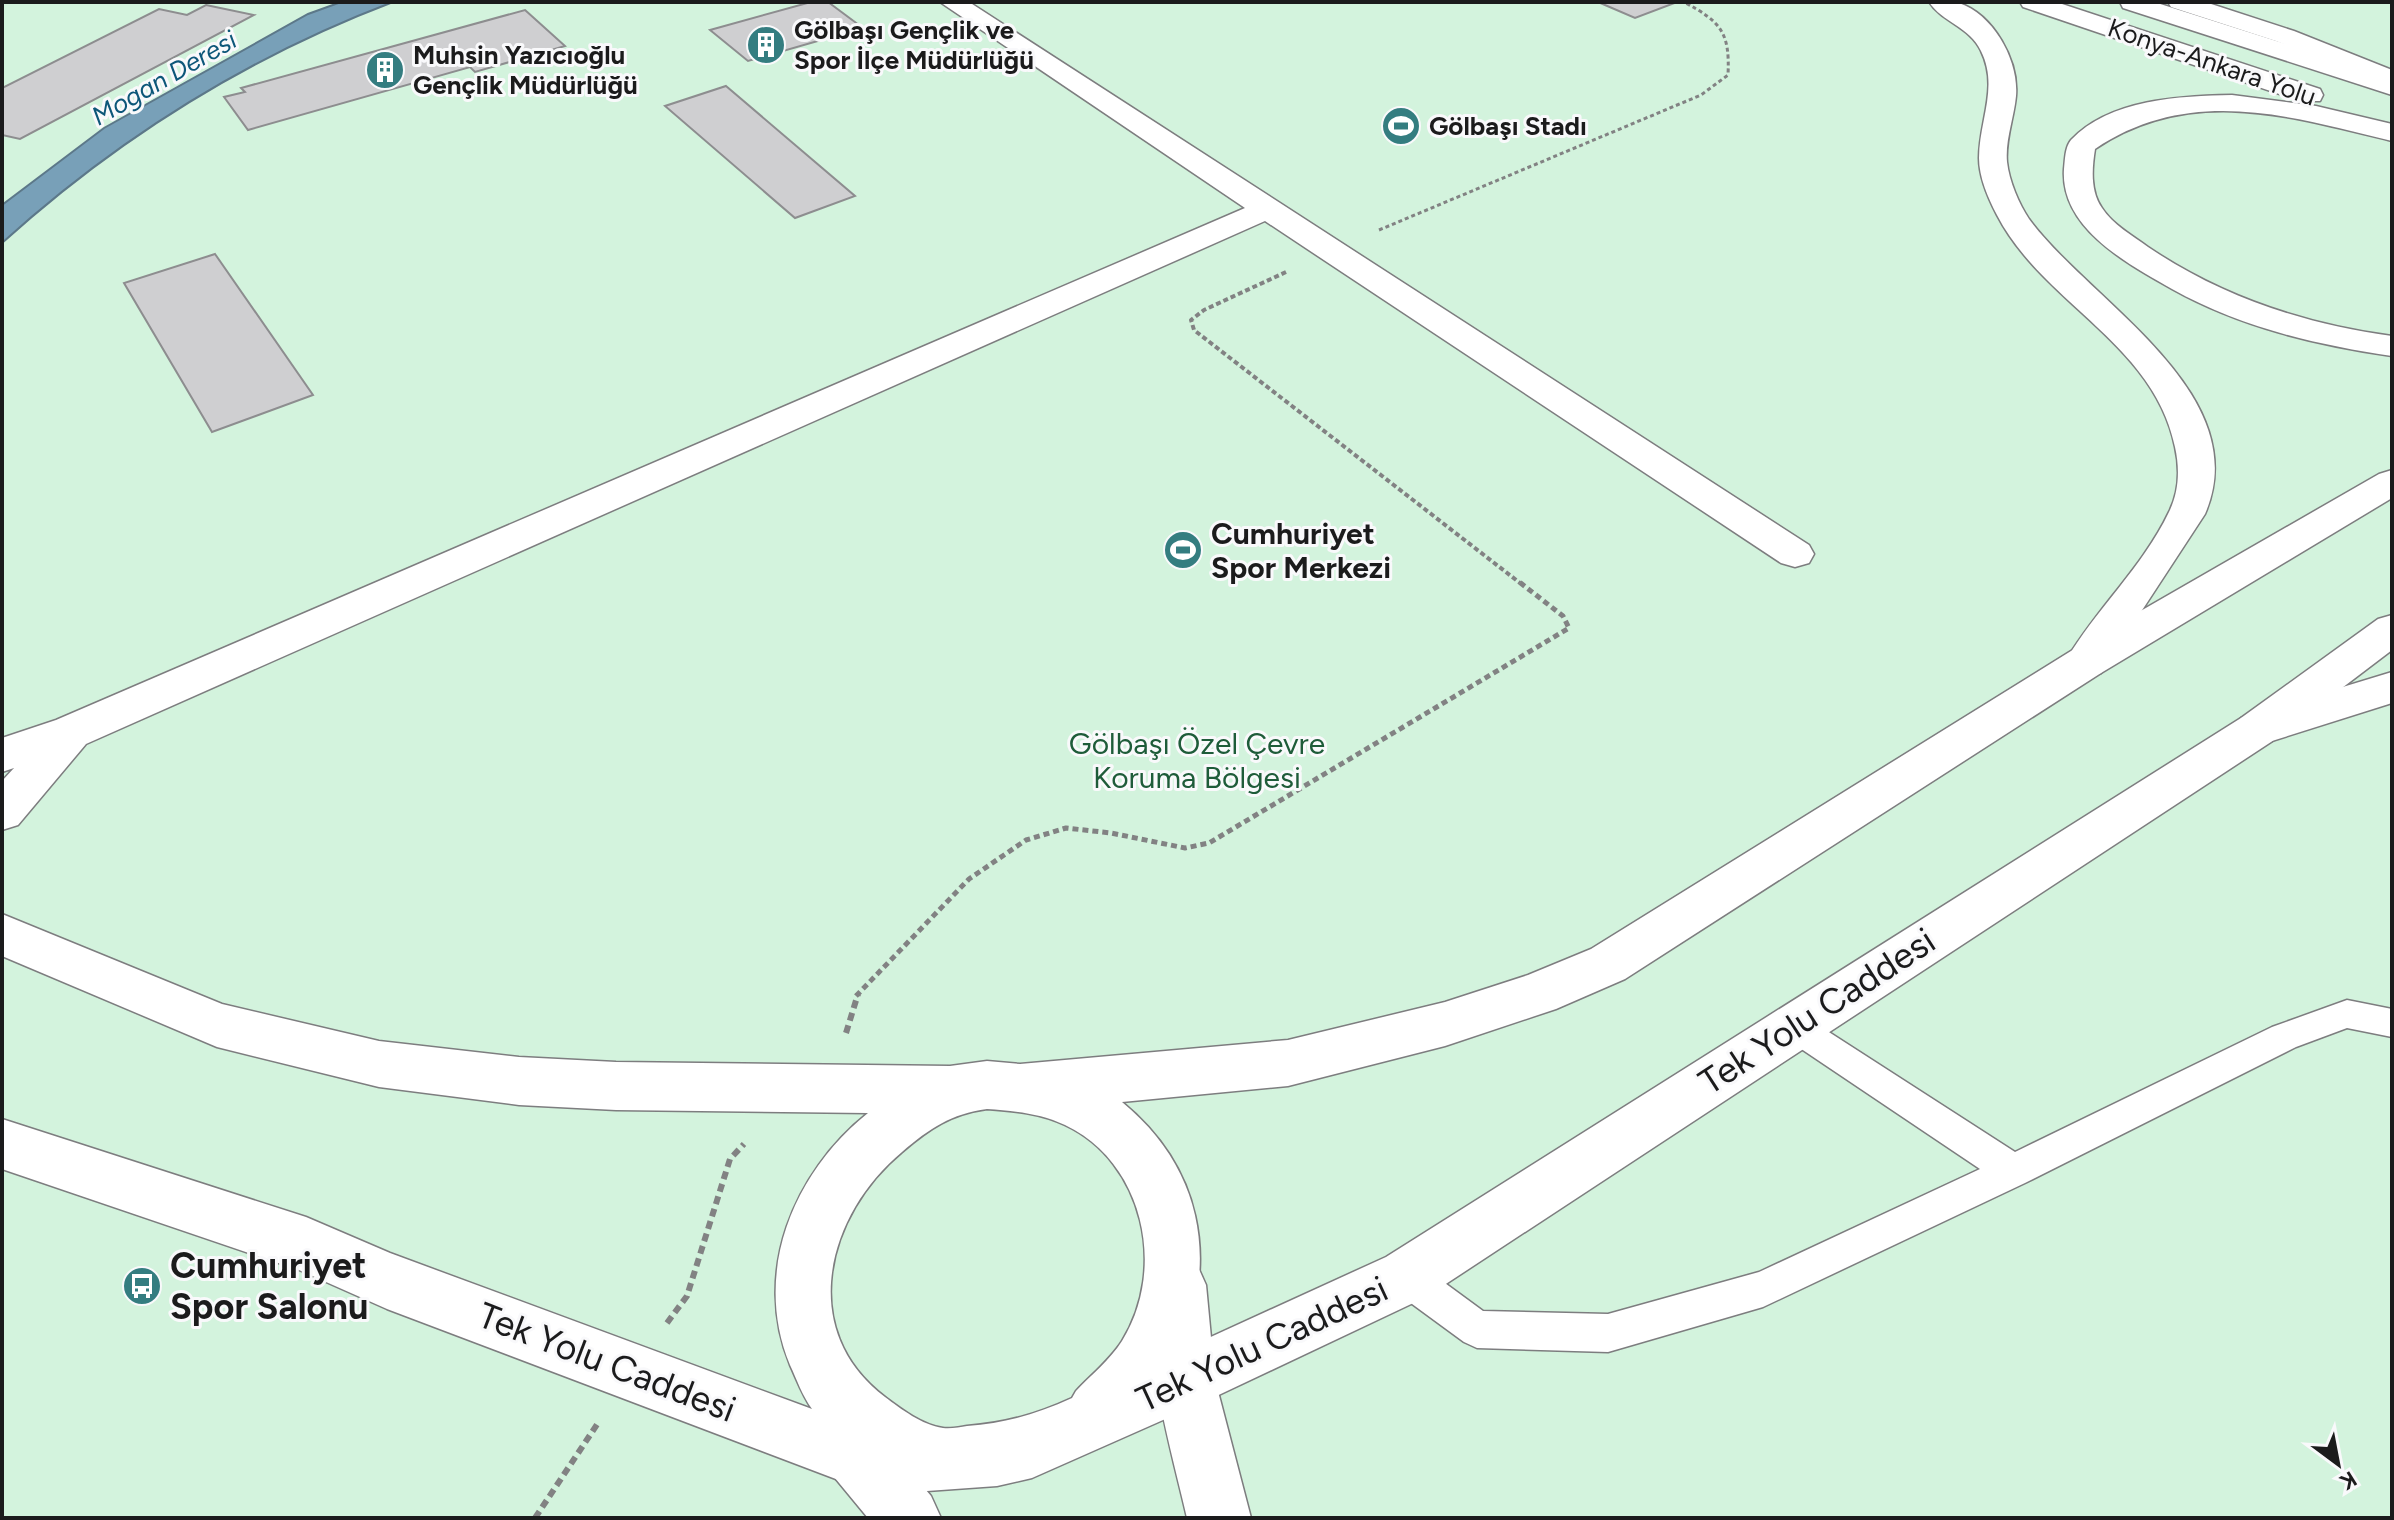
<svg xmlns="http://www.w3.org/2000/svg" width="2394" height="1520" viewBox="0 0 2394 1520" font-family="Figtree,sans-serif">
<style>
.green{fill:#d3f3dd}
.water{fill:#78a0b8;stroke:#5c7889;stroke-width:2}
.building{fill:#cfcfd1;stroke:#8d8d8f;stroke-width:2}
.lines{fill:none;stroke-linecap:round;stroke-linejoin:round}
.service-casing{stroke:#7d7d7f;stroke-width:3}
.minor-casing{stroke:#7d7d7f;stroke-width:3}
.tertiary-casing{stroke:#7d7d7f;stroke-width:3}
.secondary-casing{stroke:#7d7d7f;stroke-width:3}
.trunk-casing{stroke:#7d7d7f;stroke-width:3}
.path-far3{stroke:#828283;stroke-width:3;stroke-dasharray:4 3;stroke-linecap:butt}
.path-far2{stroke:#828283;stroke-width:4;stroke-dasharray:5 3;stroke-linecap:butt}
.path-far1{stroke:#828283;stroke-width:5;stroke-dasharray:6 4;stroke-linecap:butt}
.path{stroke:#828283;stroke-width:6;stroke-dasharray:8 5;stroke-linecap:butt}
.service{fill:#fff;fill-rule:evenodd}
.minor{fill:#fff;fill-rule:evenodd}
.tertiary{fill:#fff;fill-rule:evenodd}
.secondary{fill:#fff;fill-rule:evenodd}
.trunk{fill:#fff;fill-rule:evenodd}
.labels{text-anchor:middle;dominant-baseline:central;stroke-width:6;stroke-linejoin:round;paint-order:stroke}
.far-poi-label{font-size:26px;font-weight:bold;fill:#1b1b1c;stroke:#f9f9fb;text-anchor:start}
.far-street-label{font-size:26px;fill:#1b1b1c;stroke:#f9f9fb}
.far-water-label{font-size:26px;font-style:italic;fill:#0d5779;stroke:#f9f9fb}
.poi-label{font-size:30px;font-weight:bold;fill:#1b1b1c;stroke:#f9f9fb;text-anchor:start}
.park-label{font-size:30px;fill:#1e5c39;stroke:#f9f9fb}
.near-street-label{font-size:36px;fill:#1b1b1c;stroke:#f9f9fb}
.near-poi-label{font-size:36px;font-weight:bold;fill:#1b1b1c;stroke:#f9f9fb;text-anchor:start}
</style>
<rect width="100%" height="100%" fill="#f9f9fb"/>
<rect class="green" x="2" y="2" width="2390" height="1516"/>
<path class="water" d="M341 2H393C248 57 117 139 2 243V205L104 128 308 14Z"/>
<g class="building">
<path d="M811 2H828L863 28 748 61 710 30Z"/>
<path d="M1598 2H1667L1672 4 1635 18Z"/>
<path d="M206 5 254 15 20 139 2 135V88L159 9 187 15Z"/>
<path d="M525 10 565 46 475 72 470 67 248 130 224 97 245 92 241 88Z"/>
<path d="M726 86 855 196 795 218 665 106Z"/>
<path d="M215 254 313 395 212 432 124 283Z"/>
</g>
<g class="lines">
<g class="service-casing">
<path id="service" d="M2347 1000 2392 1009V1037L2347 1028 2296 1047 2025 1183 1763 1307 1608 1352 1477 1348 1464 1342 1393 1290 1388 1277 1393 1264 1406 1259 1419 1264 1483 1311 1608 1314 1759 1272 1980 1169 1782 1036 1777 1026 1782 1016 1793 1012 1804 1016 2015 1152 2272 1027Z"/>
</g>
<g class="minor-casing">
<path id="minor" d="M940 2H969L1809 545 1814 554 1809 563 1795 567 1781 563 1265 221 86 744 18 825 2 830V781L14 768 2 772V738L56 720 1245 208Z"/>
</g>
<g class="tertiary-casing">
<g id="tertiary">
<path d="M2168 2H2205L2294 31 2392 70V87L2276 41 2171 7Z"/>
<path d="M1177 1256 1197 1265 1206 1285 1215 1380 1251 1518H1187C1173 1455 1133 1323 1157 1265Z"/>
<path d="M852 1413 874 1422 879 1434 931 1496 941 1518H868L835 1478 821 1444 830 1422Z"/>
</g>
</g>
<g class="secondary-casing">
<path id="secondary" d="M2392 470V498L2101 673 1625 979 1556 1009 1445 1046 1288 1086 1122 1102C1201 1167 1219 1258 1180 1351L1386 1257 2241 718 2378 619 2392 615V650L2271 742 1426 1297 1206 1401 1032 1478 997 1486 899 1493 857 1487 387 1309 299 1270 2 1169V1119L306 1217 390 1253 812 1409C802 1395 797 1380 790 1365 752 1273 793 1173 868 1113L616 1110 519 1105 379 1087 217 1047 2 956V914L222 1004 379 1041 519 1057 616 1062 950 1066 987 1061 1020 1064 1288 1040 1445 1002 1528 975 1591 949 2071 651 2379 474ZM987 1109C1014 1111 1040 1113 1065 1125 1144 1162 1167 1269 1122 1341 1110 1360 1091 1375 1076 1391L1072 1398C1037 1414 1006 1423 967 1426 960 1427 951 1429 943 1428 922 1425 901 1409 885 1397 796 1330 827 1214 902 1152 930 1128 951 1114 987 1109Z"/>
</g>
<g class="trunk-casing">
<g id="trunk">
<path d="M1929 2C1938 2 1951 0 1959 3 1994 15 2019 61 2016 96 2014 118 2005 140 2007 162 2009 181 2019 204 2029 219 2089 301 2257 393 2205 514L2101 673 2086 677 2071 673 2065 662C2095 610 2143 567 2169 512 2179 492 2180 469 2175 447 2154 343 2043 304 1997 215 1988 198 1979 177 1979 158 1979 121 1999 87 1981 51 1970 27 1942 22 1929 2Z"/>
<path d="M2020 2H2056L2320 89 2323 95 2320 101H2300L2023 7Z"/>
<path d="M2120 2H2154L2392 78V95L2123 8Z"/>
<path d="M2232 95 2316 106 2392 124V141C2290 116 2190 85 2095 149 2092 168 2090 191 2102 208 2112 224 2133 236 2148 247 2222 297 2304 324 2392 336V356C2316 345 2240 327 2172 289 2128 264 2060 228 2064 169 2065 160 2065 147 2071 140 2110 99 2180 96 2232 95Z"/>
<path d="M2392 672V703L2256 746 2241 742 2234 730 2241 718Z"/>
</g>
</g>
<path class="path-far3" d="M1379 230 1701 95 1728 75C1730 32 1721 22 1684 2"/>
<path class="path-far2" d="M1286 272 1204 310 1191 320 1194 330 1520 583"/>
<path class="path-far1" d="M856 996 969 879 1026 840 1066 828 1111 833 1185 848 1209 843 1569 628 1563 616 1518 581"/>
<g class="path">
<path d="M846 1033 858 994"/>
<path d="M667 1323 687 1296 730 1159 744 1144"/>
<path d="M535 1518 598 1423"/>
</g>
<use href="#service" class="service"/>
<use href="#minor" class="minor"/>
<use href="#tertiary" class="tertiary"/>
<use href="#secondary" class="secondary"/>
<use href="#trunk" class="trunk"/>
</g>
<defs>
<g id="building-disc" transform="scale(2)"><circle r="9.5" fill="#347d80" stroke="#f9f9fb"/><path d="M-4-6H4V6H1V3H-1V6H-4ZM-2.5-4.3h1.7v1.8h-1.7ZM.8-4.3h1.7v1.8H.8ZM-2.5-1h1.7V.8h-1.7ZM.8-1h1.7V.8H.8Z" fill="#fff"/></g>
<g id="stadium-disc" transform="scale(2)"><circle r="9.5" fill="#347d80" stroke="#f9f9fb"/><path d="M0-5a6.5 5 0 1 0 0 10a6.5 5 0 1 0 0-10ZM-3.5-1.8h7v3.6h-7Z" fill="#fff"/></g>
<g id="bus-disc" transform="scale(2)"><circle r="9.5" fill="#347d80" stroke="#f9f9fb"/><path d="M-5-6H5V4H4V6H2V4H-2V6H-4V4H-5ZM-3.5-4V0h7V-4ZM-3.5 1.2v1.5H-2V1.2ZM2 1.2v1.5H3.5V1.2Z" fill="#fff"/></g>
</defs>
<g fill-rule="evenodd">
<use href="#building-disc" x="766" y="45"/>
<use href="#building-disc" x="385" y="70"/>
<use href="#stadium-disc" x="1401" y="126"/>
<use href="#stadium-disc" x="1183" y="550"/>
<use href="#bus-disc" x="142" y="1286"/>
</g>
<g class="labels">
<g class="far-poi-label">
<text x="794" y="30">Gölbaşı Gençlik ve<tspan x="794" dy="30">Spor İlçe Müdürlüğü</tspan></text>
<text x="413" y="55">Muhsin Yazıcıoğlu<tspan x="413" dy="30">Gençlik Müdürlüğü</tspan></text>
<text x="1429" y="126">Gölbaşı Stadı</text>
</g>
<g class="far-street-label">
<text transform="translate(2212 62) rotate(19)">Konya-Ankara Yolu</text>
</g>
<g class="far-water-label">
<text transform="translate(164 78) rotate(-30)">Mogan Deresi</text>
</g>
<g class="poi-label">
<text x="1211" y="533">Cumhuriyet<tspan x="1211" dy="34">Spor Merkezi</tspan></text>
</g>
<g class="park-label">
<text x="1197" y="743">Gölbaşı Özel Çevre<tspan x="1197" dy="34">Koruma Bölgesi</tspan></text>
</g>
<g class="near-street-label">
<text transform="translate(1817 1011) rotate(-33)">Tek Yolu Caddesi</text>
<text transform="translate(1262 1344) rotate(-25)">Tek Yolu Caddesi</text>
<text transform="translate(607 1362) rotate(21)">Tek Yolu Caddesi</text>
</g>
<g class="near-poi-label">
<text x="170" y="1265">Cumhuriyet<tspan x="170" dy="41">Spor Salonu</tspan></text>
</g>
</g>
<rect width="2394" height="1520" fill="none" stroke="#1b1b1c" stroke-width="8"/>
<g transform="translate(2338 1464) rotate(148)" stroke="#f9f9fb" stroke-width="6" paint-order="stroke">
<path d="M0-6L14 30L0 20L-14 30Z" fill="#1b1b1c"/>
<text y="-12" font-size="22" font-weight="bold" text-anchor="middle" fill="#1b1b1c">K</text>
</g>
</svg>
